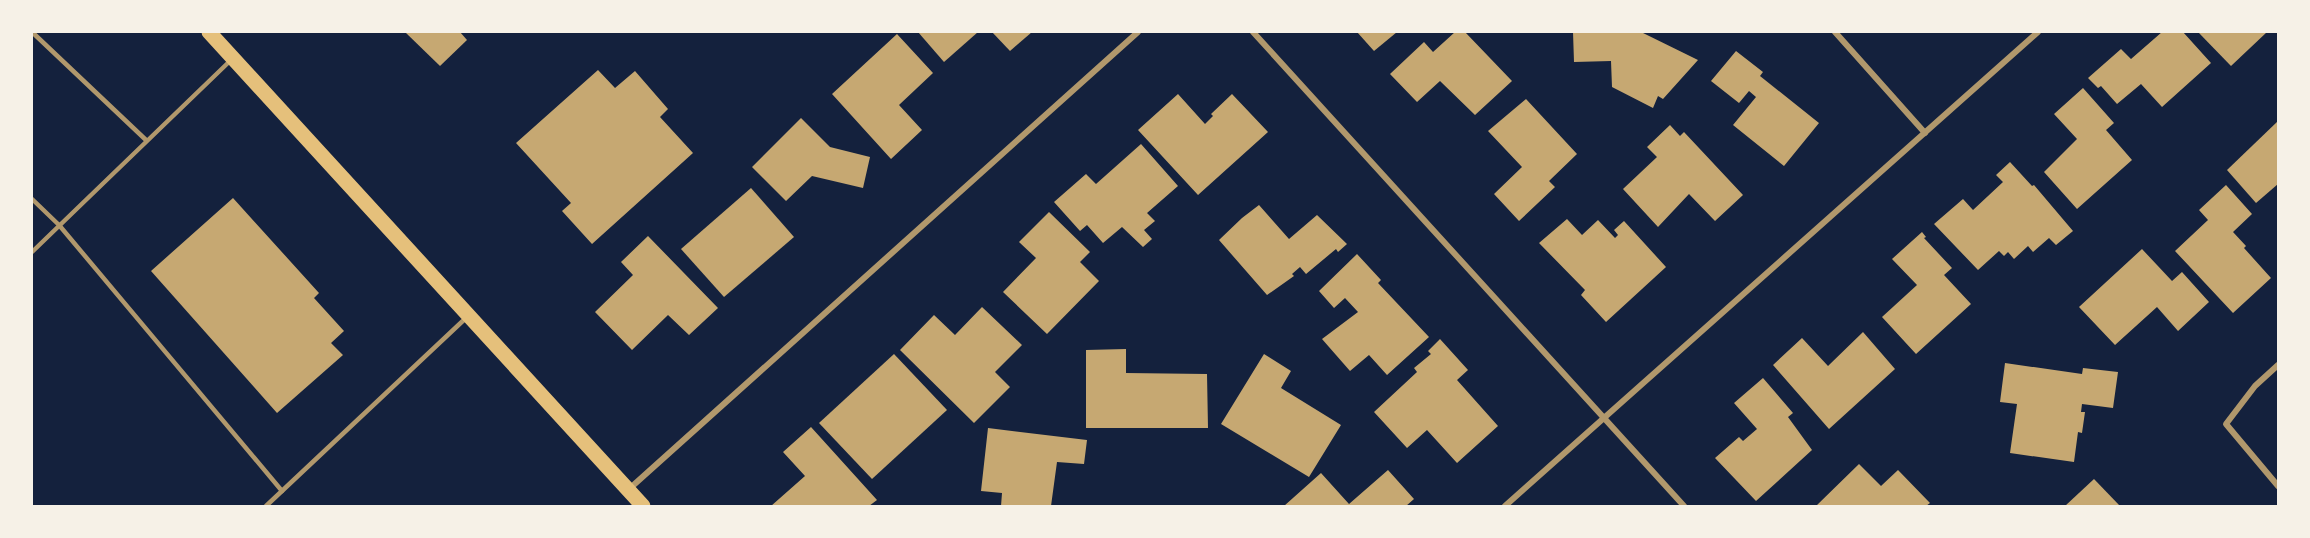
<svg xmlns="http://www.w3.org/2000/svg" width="2310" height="538" viewBox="0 0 2310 538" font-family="'Times New Roman',serif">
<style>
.building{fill:#c6a872}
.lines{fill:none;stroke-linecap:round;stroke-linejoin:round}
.service{stroke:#b1986c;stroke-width:4.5}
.minor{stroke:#b1986c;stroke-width:6}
.primary{stroke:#e5c07b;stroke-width:15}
</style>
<rect width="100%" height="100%" fill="#14213d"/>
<g class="building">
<path d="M405 32H460L467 40 440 66Z"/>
<path d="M918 32H978L944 62Z"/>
<path d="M992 32H1032L1010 51Z"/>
<path d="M1357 32H1397L1374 51Z"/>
<path d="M1455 32H1465L1512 81 1475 115 1440 81 1417 102 1390 74 1424 42 1433 52Z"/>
<path d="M1573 32H1641L1698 60 1663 99 1658 96 1653 108 1612 87 1611 61 1574 62Z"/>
<path d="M2162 32H2183L2211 63 2162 107 2141 84 2117 104 2101 86 2098 88 2088 78 2121 49 2131 59Z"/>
<path d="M2198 32H2267L2231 66Z"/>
<path d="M897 34 933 73 899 105 922 130 891 159 832 94Z"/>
<path d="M1736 51 1763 72 1760 76 1819 123 1784 166 1733 125 1756 97 1749 91 1739 103 1711 81Z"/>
<path d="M598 70 615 88 635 71 668 109 660 117 693 153 592 244 562 211 571 203 516 143Z"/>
<path d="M2083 88 2114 123 2106 130 2132 160 2077 209 2044 172 2077 139 2054 114Z"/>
<path d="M1178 94 1205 124 1213 116 1211 114 1232 94 1268 132 1198 195 1138 130Z"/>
<path d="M1526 99 1577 154 1549 181 1555 187 1519 221 1494 194 1522 167 1488 131Z"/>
<path d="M801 118 830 147 870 157 863 188 812 176 786 201 752 167Z"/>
<path d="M2278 121V184L2256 203 2227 170Z"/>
<path d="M1670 125 1680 136 1684 132 1743 195 1715 221 1689 194 1658 227 1623 189 1657 157 1647 147Z"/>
<path d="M1141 144 1178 186 1147 213 1155 221 1144 230 1152 239 1143 247 1122 227 1103 243 1087 225 1080 231 1054 202 1086 174 1096 184Z"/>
<path d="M2010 162 2032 186 2034 185 2073 231 2056 245 2049 238 2033 252 2028 246 2014 259 2008 252 2004 256 1999 251 1978 270 1934 224 1963 199 1973 210 2003 182 1996 175Z"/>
<path d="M2226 185 2252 214 2233 232 2246 246 2244 248 2271 278 2233 313 2175 251 2208 220 2199 210Z"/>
<path d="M751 188 794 237 724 297 681 249Z"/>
<path d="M233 198 319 293 314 298 344 331 331 343 343 355 277 413 151 271Z"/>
<path d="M1259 205 1289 239 1317 215 1347 244 1338 252 1336 249 1306 274 1300 267 1292 274 1294 276 1267 295 1219 240 1242 218Z"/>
<path d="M1049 212 1090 252 1080 262 1099 281 1047 334 1003 292 1036 258 1019 242Z"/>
<path d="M1567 219 1582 235 1598 220 1615 238 1618 235 1614 230 1624 221 1666 267 1606 322 1581 295 1585 290 1539 243Z"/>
<path d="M1922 232 1926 237 1924 238 1952 268 1944 275 1971 304 1916 354 1882 317 1917 285 1892 259Z"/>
<path d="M648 236 718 308 689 335 668 315 632 350 595 312 633 275 621 262Z"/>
<path d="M2142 249 2172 281 2182 272 2209 302 2178 331 2157 307 2115 345 2079 307Z"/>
<path d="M1357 254 1381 280 1378 283 1429 337 1387 375 1369 355 1350 371 1322 339 1358 312 1345 298 1334 308 1319 291Z"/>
<path d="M982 307 1022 345 995 372 1010 387 974 423 900 350 934 315 955 335Z"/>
<path d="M1863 332 1895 369 1829 429 1773 365 1802 338 1828 366Z"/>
<path d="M1440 339 1468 370 1457 380 1498 426 1457 463 1427 430 1407 448 1374 412 1417 372 1414 368 1431 354 1428 351Z"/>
<path d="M1126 349V373L1207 374 1208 428H1086V350Z"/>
<path d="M894 354 947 410 872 479 819 423Z"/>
<path d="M1264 354 1291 371 1281 388 1341 425 1309 477 1221 424Z"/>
<path d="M2005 363 2082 374 2083 368 2118 372 2113 408 2082 404 2081 412H2085L2082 433 2078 432 2074 462 2010 453 2017 404 2000 402Z"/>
<path d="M1763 378 1793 413 1788 417 1812 450 1756 501 1715 458 1739 437 1743 441 1757 429 1734 403Z"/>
<path d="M811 427 877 500 869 506H771L805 476 783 452Z"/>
<path d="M988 428 1087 440 1084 464 1057 462 1051 506H1001L1002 493 981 491Z"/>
<path d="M1859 464 1881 486 1898 470 1930 503 1926 506H1816Z"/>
<path d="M1388 470 1414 499 1406 506H1284L1321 473 1349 504Z"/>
<path d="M2094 479 2120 506H2065Z"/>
</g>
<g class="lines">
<g class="service">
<path d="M32 32 146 140"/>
<path d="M32 199 59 225 282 491"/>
<path d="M32 252 231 60"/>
<path d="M266 506 467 317"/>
</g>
<g class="minor">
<path d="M1253 32 1684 506"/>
<path d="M1835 32 1925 133"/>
<path d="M2278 365 2255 386 2226 424 2278 486"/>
<path d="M628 490 1138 32"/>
<path d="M1505 506 2038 32"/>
</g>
<path class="primary" d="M209 32 643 506"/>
</g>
<rect width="2310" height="538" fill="none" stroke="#f6f1e7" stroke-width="66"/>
</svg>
